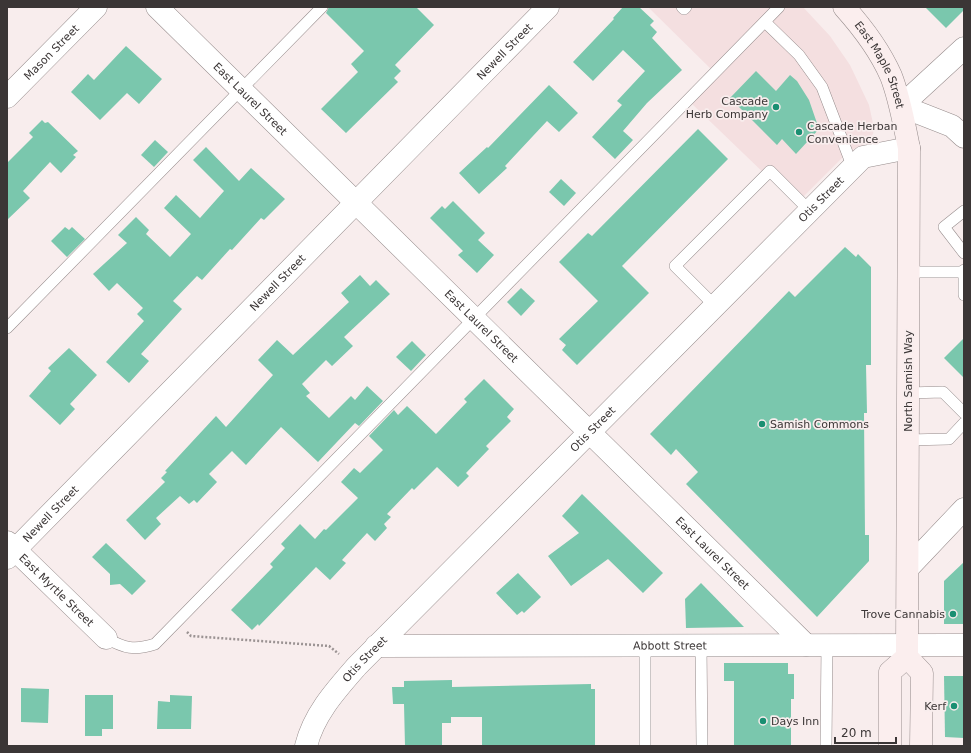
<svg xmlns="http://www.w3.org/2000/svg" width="971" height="753" viewBox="0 0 971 753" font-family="'DejaVu Sans',sans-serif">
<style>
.built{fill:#f4dfe0}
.building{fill:#7ac7ad}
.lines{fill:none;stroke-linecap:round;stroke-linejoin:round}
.lane-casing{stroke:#968c8c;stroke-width:12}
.street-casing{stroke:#968c8c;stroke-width:23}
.secondary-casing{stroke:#968c8c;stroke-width:23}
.path{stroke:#9b9393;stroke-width:2.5;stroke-dasharray:2 2;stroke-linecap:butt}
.lane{stroke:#fff;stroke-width:11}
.street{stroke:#fff;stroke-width:22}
.secondary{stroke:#fbeeee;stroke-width:22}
.poi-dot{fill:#1a8f72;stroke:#f8eded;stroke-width:1.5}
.labels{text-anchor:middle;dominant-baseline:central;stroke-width:3.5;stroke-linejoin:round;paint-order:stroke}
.street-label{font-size:11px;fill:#3b3636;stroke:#f8eded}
.poi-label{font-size:11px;fill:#3b3636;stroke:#f8eded;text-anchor:end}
</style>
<rect width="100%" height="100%" fill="#f8eded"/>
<path class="built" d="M648 7H803L830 36 850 65 869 105 874 128 873 134 864 144 848 152 796 204 690 102 716 74Z"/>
<g class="building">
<path d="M329 7H416L434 25 395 65 401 71 394 78 398 82 346 133 321 109 358 72 351 64 364 51 326 13Z"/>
<path d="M623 7H639L654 21 650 25 657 32 652 38 682 70 647 103 623 131 633 140 615 159 592 137 622 105 617 101 645 71 623 50 593 81 573 62 614 19 613 18Z"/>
<path d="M925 7H964V10L946 28Z"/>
<path d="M126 46 162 79 139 104 127 93 100 120 71 92 88 74 94 80Z"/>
<path d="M756 71 776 91 790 75 797 81 809 100 819 129 796 154 782 139 777 145 730 98Z"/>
<path d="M549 85 578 113 559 132 547 121 505 166 507 168 479 194 459 173 487 147 488 148Z"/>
<path d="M42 120 45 123 48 122 78 151 73 155 76 157 61 173 50 162 23 191 30 198 7 220V163L33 137 29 133Z"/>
<path d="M698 129 728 159 622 266 649 293 577 365 562 350 566 345 559 339 598 301 559 262 588 233 592 236Z"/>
<path d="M155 140 168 152 154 167 141 155Z"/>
<path d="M206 147 239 181 251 168 285 199 264 220 261 218 232 250 230 249 202 280 197 276 173 301 182 309 141 354 149 361 129 383 106 362 144 321 137 314 143 308 117 283 109 291 93 274 127 243 118 235 136 217 149 230 146 234 170 257 191 234 164 208 176 195 200 218 224 191 193 160Z"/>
<path d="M561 179 576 193 564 206 549 192Z"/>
<path d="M453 201 485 233 478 240 494 255 477 273 458 255 463 251 430 218 442 206 445 209Z"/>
<path d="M65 227 69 230 72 227 85 239 67 257 51 241Z"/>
<path d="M845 247 856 257 858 254 871 267V365H866L867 413H864L865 535H869V561L817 617 686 484 698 472 676 449 671 455 650 434 789 291 795 297Z"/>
<path d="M360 275 370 286 376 280 390 294 344 337 353 346 332 366 326 360 302 384 310 393 306 396 329 418 351 396 355 400 367 386 383 401 359 426 355 423 318 462 281 427 246 465 232 451 209 474 217 482 197 503 194 500 189 504 180 496 156 518 161 524 145 540 126 520 165 482 161 478 167 472 165 471 216 416 226 427 273 375 258 360 277 340 293 355 349 302 341 293Z"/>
<path d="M521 288 535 301 521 316 507 302Z"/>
<path d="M964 338V378L944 358Z"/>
<path d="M412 341 426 355 411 371 396 357Z"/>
<path d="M69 348 97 375 70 404 75 409 60 425 29 396 51 371 48 368Z"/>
<path d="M484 379 514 409 507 417 511 421 486 446 489 449 466 473 469 476 458 487 437 467 414 490 412 488 387 514 391 517 384 524 387 528 375 541 367 533 342 560 346 563 330 580 316 567 259 626 258 624 252 630 231 610 273 567 270 564 285 548 281 544 300 524 315 539 324 529 326 530 358 498 341 482 354 468 360 473 383 450 369 436 394 410 398 415 407 406 436 434 467 402 464 399Z"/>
<path d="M582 494 663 573 643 593 608 559 571 586 548 556 579 533 562 516Z"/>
<path d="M106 543 146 581 132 595 120 584 110 585V574L92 557Z"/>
<path d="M964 562V624H944V581Z"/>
<path d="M518 573 541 597 524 613 522 611 517 615 496 593Z"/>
<path d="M701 583 744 627 686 628 685 599Z"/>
<path d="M724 663H788V674H794V699H791V746H734V681H724Z"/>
<path d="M944 676H964V738L945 737Z"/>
<path d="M452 680V687L591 684V689H595V746H482V717H451V723H442V746H405L404 704H393L392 687H404V681Z"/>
<path d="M21 688 49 689 48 723 21 722Z"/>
<path d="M85 695H113V729H102V736H85Z"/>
<path d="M170 695 192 696 191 729H157L158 701 170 702Z"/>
</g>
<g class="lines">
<g class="lane-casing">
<g id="lane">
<path d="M682 7 684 9 686 7"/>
<path d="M765 22 799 55 822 87 853 168"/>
<path d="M964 211 944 227 964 253"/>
<path d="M964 270V295"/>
<path d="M909 272H963"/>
<path d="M715 306 675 266 770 171 810 211"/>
<path d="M7 328 322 7"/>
<path d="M908 393 943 392 964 413"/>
<path d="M908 440 949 439 964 423"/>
<path d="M106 638C124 648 134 651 155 644L779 7"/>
<path d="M701 645 702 746"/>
<path d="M645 746V645"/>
<path d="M826 746 827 645"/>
</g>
</g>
<g class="street-casing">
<g id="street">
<path id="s1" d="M157 7 806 645"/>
<path d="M964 48 901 106 952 126 964 137"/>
<path id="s2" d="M7 97 96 7"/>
<path id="s3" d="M7 542 106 638"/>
<path id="s4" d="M7 558 548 7"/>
<path d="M908 568 964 509"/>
<path id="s5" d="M376 646 964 645"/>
<path id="s6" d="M306 746C314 714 336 690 357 666L863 157 909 148"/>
</g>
</g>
<g class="secondary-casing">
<g id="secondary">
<path id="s7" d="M844 7C862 27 880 51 891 76 900 99 904 124 909 148L907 657 922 673 921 746"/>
<path d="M890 746V672L907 657"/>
</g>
</g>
<path class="path" d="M187 632 191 636 329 646 339 654"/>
<use href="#lane" class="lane"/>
<use href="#street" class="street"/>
<use href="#secondary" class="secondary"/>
</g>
<g class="poi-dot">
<circle cx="776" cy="107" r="4"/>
<circle cx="799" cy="132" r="4"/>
<circle cx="762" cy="424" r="4"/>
<circle cx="953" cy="614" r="4"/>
<circle cx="954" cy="706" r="4"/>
<circle cx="763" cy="721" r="4"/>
</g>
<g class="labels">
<g class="street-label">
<text stroke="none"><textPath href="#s4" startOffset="710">Newell Street</textPath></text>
<text stroke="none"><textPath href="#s2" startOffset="63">Mason Street</textPath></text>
<text stroke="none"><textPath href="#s7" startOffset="69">East Maple Street</textPath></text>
<text stroke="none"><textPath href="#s1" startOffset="131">East Laurel Street</textPath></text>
<text stroke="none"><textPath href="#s6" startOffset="754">Otis Street</textPath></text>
<text stroke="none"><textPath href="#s4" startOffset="386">Newell Street</textPath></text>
<text stroke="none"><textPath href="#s1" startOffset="455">East Laurel Street</textPath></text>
<text transform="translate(908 381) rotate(-90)">North Samish Way</text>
<text stroke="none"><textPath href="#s6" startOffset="430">Otis Street</textPath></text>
<text stroke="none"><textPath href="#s4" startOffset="62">Newell Street</textPath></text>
<text stroke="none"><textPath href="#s1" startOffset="779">East Laurel Street</textPath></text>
<text stroke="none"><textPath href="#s3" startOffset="69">East Myrtle Street</textPath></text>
<text stroke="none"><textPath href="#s5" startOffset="294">Abbott Street</textPath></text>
<text stroke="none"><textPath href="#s6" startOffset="106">Otis Street</textPath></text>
</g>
<g class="poi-label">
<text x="768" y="101">Cascade<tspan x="768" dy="13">Herb Company</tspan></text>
<text x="807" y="126" text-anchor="start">Cascade Herban<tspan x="807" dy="13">Convenience</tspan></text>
<text x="770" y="424" text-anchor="start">Samish Commons</text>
<text x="945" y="614">Trove Cannabis</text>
<text x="946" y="706">Kerf</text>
<text x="771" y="721" text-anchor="start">Days Inn</text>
</g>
</g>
<rect width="971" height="753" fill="none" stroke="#3b3636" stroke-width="16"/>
<path d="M835 737v6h61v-6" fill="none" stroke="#3b3636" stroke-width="2"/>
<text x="841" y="737" font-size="12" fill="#3b3636" stroke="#f8eded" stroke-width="3" paint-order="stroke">20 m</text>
</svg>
